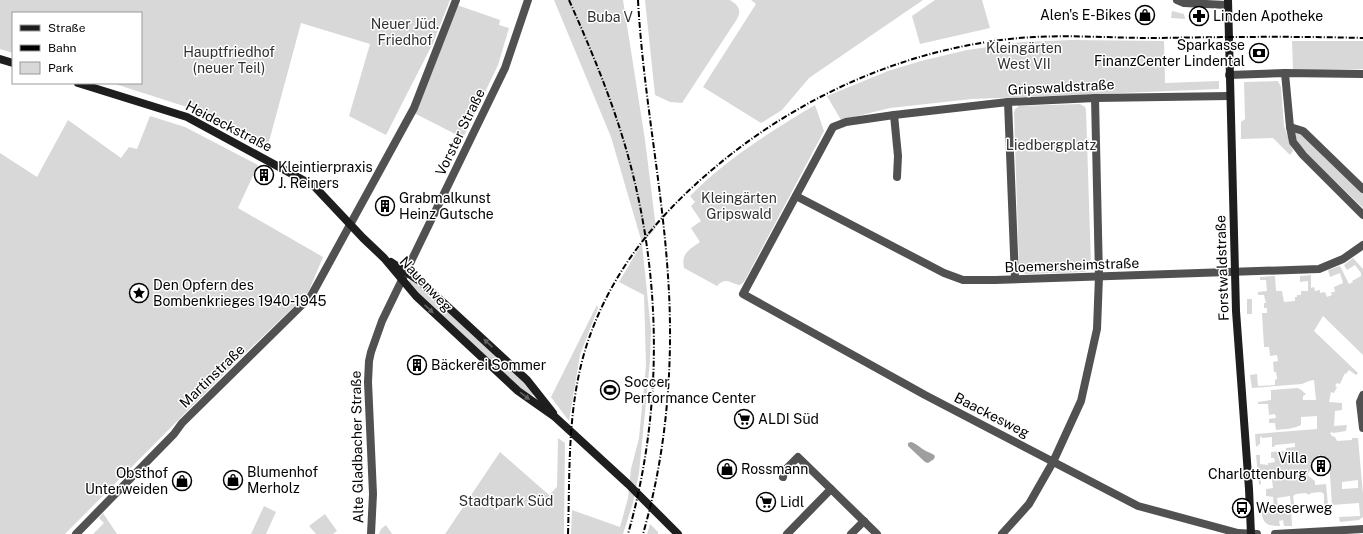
<svg xmlns="http://www.w3.org/2000/svg" width="1363" height="534" viewBox="0 0 1363 534" font-family="'Public Sans',sans-serif">
<style>
.green{fill:#d8d8d8;fill-rule:evenodd}
.water{fill:#9f9f9f}
.lines{fill:none;stroke-linecap:round;stroke-linejoin:round}
.street{stroke:#515151;stroke-width:8}
.secondary{stroke:#1e1e1e;stroke-width:8}
.rail{stroke:#000;stroke-width:2;stroke-dasharray:6 2 1 2;stroke-linecap:butt}
.oneway{fill:#626262}
.labels{text-anchor:middle;dominant-baseline:central;stroke-width:3;stroke-linejoin:round;paint-order:stroke}
.poi-label{font-size:14px;fill:#000;stroke:#fff;text-anchor:start}
.park-label{font-size:14px;fill:#2f2f2f;stroke:#fff}
.street-label{font-size:14px;fill:#000;stroke:#fff}
</style>
<rect width="100%" height="100%" fill="#fff"/>
<g class="green">
<path d="M0 0H450L433 43 386 135 349 116 370 44 301 23 267 149 190 108 112 83H141V13H13V53L0 49Z"/>
<path d="M554 0H623L645 140 656 228 642 244 651 330 650 361 639 473 633 503 623 534H571L572 510 620 527 628 498 631 469 639 438 646 365 644 295 619 282 642 243 611 137Z"/>
<path d="M645 0H730C738 5 742 10 737 19L682 103 670 102 655 95Z"/>
<path d="M751 0H923L809 78 782 110 761 123 703 87 756 4Z"/>
<path d="M935 0H982L990 28 920 44 912 16Z"/>
<path d="M457 5 500 20 499 25 509 28 498 65 463 138 414 113 433 70Z"/>
<path d="M1172 11 1184 14 1185 19 1171 18Z"/>
<path d="M1071 40 1164 41 1165 83 1219 81V89L972 99 890 108 841 120 827 96 888 71 921 61 967 50 1022 42Z"/>
<path d="M1292 41H1363V69L1293 70Z"/>
<path d="M1278 81 1281 87 1284 126 1293 151 1290 155 1273 138 1241 139V122L1245 119 1244 82Z"/>
<path d="M1080 104 1085 107 1086 110 1091 266 1089 270 1085 272 1025 274 1021 272 1019 268 1014 113 1015 109 1019 106Z"/>
<path d="M815 105 824 131 744 282 740 285C730 284 727 276 717 286L684 268C681 253 689 250 700 242L691 228 701 221 691 206 695 202 690 196C726 159 770 132 815 105Z"/>
<path d="M150 116 185 127 258 165 238 208 323 257 308 293 227 371 65 534H0V153L37 177 68 120 121 158 129 147 137 149Z"/>
<path d="M1295 132H1299L1363 194V208L1304 151 1294 135Z"/>
<path d="M1353 258 1363 269V355L1323 316 1314 331 1358 373 1356 375 1349 370 1346 374 1345 373 1340 384 1337 383 1335 386 1337 387 1334 393 1331 392 1329 402 1342 403V410L1335 411 1334 426 1347 425 1346 431 1333 433 1332 432 1330 433 1332 436 1335 437 1337 441 1352 440V438H1358L1363 494V517L1359 520 1340 522 1339 517 1360 516 1359 503 1332 505 1329 460 1322 455 1321 456 1319 455 1316 458 1317 461 1307 475 1315 481V485L1326 484 1328 505H1324V494L1321 492 1311 493 1309 495 1308 493V495L1306 493 1296 494 1293 496 1294 504 1291 505 1290 496 1277 498 1278 506H1281L1282 508 1291 507 1292 526H1284L1283 520 1279 521 1280 526C1267 526 1263 524 1261 511L1274 509 1273 497 1266 496V489L1273 488 1271 472H1260L1261 484 1259 485 1256 455H1260V464L1268 465V463L1275 462 1274 458H1271V452L1286 451V448L1295 447V443L1275 445 1274 447H1272V437L1262 438V436L1260 438V444L1256 447 1255 434 1317 429V416L1301 417V425C1294 429 1285 429 1276 430L1275 423H1269V419L1276 418 1275 414 1269 415 1268 404H1258V402L1271 400V390L1297 388 1300 389 1306 394 1303 396V400H1316L1314 380 1309 381 1302 384 1252 388 1250 375 1257 374 1258 386 1275 385V380L1277 379 1276 372H1274L1273 362 1278 361 1277 355 1270 356 1269 347H1264L1262 313H1267V308H1264V303H1266L1264 295H1258V292L1267 291 1266 280H1260V277L1275 276 1276 291H1282L1284 302 1295 301V297H1297V295H1301V291H1308V281L1300 282V276L1311 275V288L1314 287 1315 291 1320 290V293L1325 292 1327 297 1332 295 1331 292H1335L1334 287 1343 283 1340 273 1330 277 1328 270 1340 266 1349 284 1353 282 1352 281 1361 276V273L1355 265 1347 270 1344 265ZM1358 480V488L1342 489V482Z"/>
<path d="M410 279 417 282 526 383 533 393V395H527L417 294 409 282Z"/>
<rect x="1247" y="299" width="5" height="15"/>
<path d="M597 305 598 308 580 355 569 421 551 397Z"/>
<path d="M558 438 565 443 564 534H445L500 452 549 495 557 487Z"/>
<path d="M264 506 276 512 266 534H251Z"/>
<path d="M103 513 117 534H93L104 523 99 518Z"/>
<path d="M325 514 337 531 333 534H316L309 526Z"/>
<path d="M650 524 658 532V534H647Z"/>
<path d="M386 525 392 534H379L381 529Z"/>
</g>
<path class="water" d="M911 442C916 443 920 448 926 451 930 453 932 453 935 456L934 459 928 463 925 462 908 446V443Z"/>
<g class="lines">
<g class="street">
<path d="M1177 0 1184 3 1227 5"/>
<path d="M1285 73 1290 127 1293 142 1303 155 1363 215"/>
<path d="M1229 75 1285 73 1363 74"/>
<path d="M1230 96 1095 98 1008 102 894 115 846 122 833 127 743 294 925 395 1138 506 1238 533 1257 534"/>
<path d="M1008 102 1015 279"/>
<path d="M894 115 898 156 897 177"/>
<path d="M1290 127 1303 131 1363 189"/>
<path d="M796 196 944 273 963 280H995L1319 269 1343 259 1363 245"/>
<path d="M1363 395 1360 402 1363 428"/>
<path d="M783 477 784 471 798 457 831 489 787 534"/>
<path d="M831 489 877 534"/>
<path d="M76 534 174 434 182 423 311 296 414 108 456 0"/>
<path d="M371 534 373 494 368 382 369 361 371 352 382 321 505 68 528 0"/>
<path d="M851 534 864 521"/>
<path d="M1002 534 1029 504 1053 462 1081 401 1097 329 1099 276 1095 98"/>
<path d="M1275 534 1363 529"/>
</g>
<g class="secondary">
<path d="M1228 0 1236 311 1249 489 1251 534"/>
<path d="M0 59 13 63"/>
<path d="M78 83 187 117 314 186 363 238 384 258 416 296 518 391 555 417 628 484 678 534"/>
<path d="M391 262 421 282 527 380 553 413"/>
</g>
<g class="rail">
<path d="M569 0C593 54 616 109 631 167 662 286 662 415 628 534"/>
<path d="M638 0C643 93 662 184 668 276 674 362 667 451 643 534"/>
<path d="M568 534C570 469 567 406 587 344 610 275 652 222 706 175 796 96 913 44 1034 37 1074 35 1114 38 1154 38 1224 37 1293 36 1363 38"/>
</g>
</g>
<defs><path id="oneway-solid" d="M-6-.8H1V-3.2L6.5 0L1 3.2V.8H-6Z"/></defs>
<g class="oneway">
<use href="#oneway-solid" transform="translate(429 309) rotate(43)"/>
<use href="#oneway-solid" transform="translate(488 343) rotate(-137)"/>
<use href="#oneway-solid" transform="translate(525 396) rotate(37)"/>
</g>
<defs>
<g id="shop-ring" transform="scale(1)"><circle r="9.5" fill="#fff" stroke="#000" stroke-width="1.5"/><path d="M-5-2.5h2.3a2.7 3.5 0 0 1 5.4 0H5L5.5 6h-11ZM-1.5-2.5h3a1.5 2.3 0 0 0-3 0Z" fill="#000"/></g>
<g id="pharmacy-ring" transform="scale(1)"><circle r="9.5" fill="#fff" stroke="#000" stroke-width="1.5"/><path d="M-2-6h4v4h4v4h-4v4h-4v-4h-4v-4h4Z" fill="#000"/></g>
<g id="bank-ring" transform="scale(1)"><circle r="9.5" fill="#fff" stroke="#000" stroke-width="1.5"/><path d="M-6-4H6V4H-6ZM0-2.3a2.3 2.3 0 1 0 0 4.6a2.3 2.3 0 1 0 0-4.6Z" fill="#000"/></g>
<g id="building-ring" transform="scale(1)"><circle r="9.5" fill="#fff" stroke="#000" stroke-width="1.5"/><path d="M-4-6H4V6H1V3H-1V6H-4ZM-2.5-4.3h1.7v1.8h-1.7ZM.8-4.3h1.7v1.8H.8ZM-2.5-1h1.7V.8h-1.7ZM.8-1h1.7V.8H.8Z" fill="#000"/></g>
<g id="sight-ring" transform="scale(1)"><circle r="9.5" fill="#fff" stroke="#000" stroke-width="1.5"/><path d="M0-6L1.8-2.2L6-1.7L2.9 1.2L3.7 5.4L0 3.3L-3.7 5.4L-2.9 1.2L-6-1.7L-1.8-2.2Z" fill="#000"/></g>
<g id="stadium-ring" transform="scale(1)"><circle r="9.5" fill="#fff" stroke="#000" stroke-width="1.5"/><path d="M0-5a6.5 5 0 1 0 0 10a6.5 5 0 1 0 0-10ZM-3.5-1.8h7v3.6h-7Z" fill="#000"/></g>
<g id="supermarket-ring" transform="scale(1)"><circle r="9.5" fill="#fff" stroke="#000" stroke-width="1.5"/><path d="M-6-5.5h2.5l.6 2H6L4.5 2H-2.5L-4.4-4H-6ZM-1.5 3.2a1.3 1.3 0 1 0 .1 0ZM3 3.2a1.3 1.3 0 1 0 .1 0Z" fill="#000"/></g>
<g id="bus-ring" transform="scale(1)"><circle r="9.5" fill="#fff" stroke="#000" stroke-width="1.5"/><path d="M-5-6H5V4H4V6H2V4H-2V6H-4V4H-5ZM-3.5-4V0h7V-4ZM-3.5 1.2v1.5H-2V1.2ZM2 1.2v1.5H3.5V1.2Z" fill="#000"/></g>
</defs>
<g fill-rule="evenodd">
<use href="#shop-ring" x="1145" y="15"/>
<use href="#pharmacy-ring" x="1199" y="16"/>
<use href="#bank-ring" x="1259" y="53"/>
<use href="#building-ring" x="264" y="175"/>
<use href="#building-ring" x="385" y="206"/>
<use href="#sight-ring" x="139" y="293"/>
<use href="#building-ring" x="417" y="365"/>
<use href="#stadium-ring" x="610" y="390"/>
<use href="#supermarket-ring" x="744" y="419"/>
<use href="#building-ring" x="1321" y="466"/>
<use href="#shop-ring" x="727" y="469"/>
<use href="#shop-ring" x="233" y="480"/>
<use href="#shop-ring" x="182" y="481"/>
<use href="#supermarket-ring" x="766" y="502"/>
<use href="#bus-ring" x="1242" y="508"/>
</g>
<g class="labels">
<g class="poi-label">
<text x="1131" y="15" text-anchor="end">Alen's E-Bikes</text>
<text x="1213" y="16">Linden Apotheke</text>
<text x="1245" y="45" text-anchor="end">Sparkasse<tspan x="1245" dy="16">FinanzCenter Lindental</tspan></text>
<text x="278" y="167">Kleintierpraxis<tspan x="278" dy="16">J. Reiners</tspan></text>
<text x="399" y="198">Grabmalkunst<tspan x="399" dy="16">Heinz Gutsche</tspan></text>
<text x="153" y="285">Den Opfern des<tspan x="153" dy="16">Bombenkrieges 1940-1945</tspan></text>
<text x="431" y="365">Bäckerei Sommer</text>
<text x="624" y="382">Soccer<tspan x="624" dy="16">Performance Center</tspan></text>
<text x="758" y="419">ALDI Süd</text>
<text x="1307" y="458" text-anchor="end">Villa<tspan x="1307" dy="16">Charlottenburg</tspan></text>
<text x="741" y="469">Rossmann</text>
<text x="247" y="472">Blumenhof<tspan x="247" dy="16">Merholz</tspan></text>
<text x="168" y="473" text-anchor="end">Obsthof<tspan x="168" dy="16">Unterweiden</tspan></text>
<text x="780" y="502">Lidl</text>
<text x="1256" y="508">Weeserweg</text>
</g>
<g class="park-label">
<text x="610" y="17">Buba V</text>
<text x="405" y="24">Neuer Jüd.<tspan x="405" dy="16">Friedhof</tspan></text>
<text x="1024" y="48">Kleingärten<tspan x="1024" dy="16">West VII</tspan></text>
<text x="229" y="52">Hauptfriedhof<tspan x="229" dy="16">(neuer Teil)</tspan></text>
<text x="1051" y="145">Liedbergplatz</text>
<text x="739" y="198">Kleingärten<tspan x="739" dy="16">Gripswald</tspan></text>
<text x="506" y="501">Stadtpark Süd</text>
</g>
<g class="street-label">
<text transform="translate(1061 87) rotate(-3)">Gripswaldstraße</text>
<text transform="translate(229 126) rotate(27)">Heideckstraße</text>
<text transform="translate(460 132) rotate(-64)">Vorster Straße</text>
<text transform="translate(1072 265) rotate(-2)">Bloemersheimstraße</text>
<text transform="translate(1222 268) rotate(-92)">Forstwaldstraße</text>
<text transform="translate(426 284) rotate(47)">Nauenweg</text>
<text transform="translate(212 376) rotate(-44)">Martinstraße</text>
<text transform="translate(992 415) rotate(27)">Baackesweg</text>
<text transform="translate(357 447) rotate(-91)">Alte Gladbacher Straße</text>
</g>
</g>
<rect x="12" y="12" width="130" height="72" fill="#ffffff" stroke="#999999"/>
<rect x="20" y="25" width="20" height="6" fill="#1e1e1e" stroke="#999999"/>
<text x="48" y="32" font-size="12" fill="#000000">Straße</text>
<rect x="20" y="45" width="20" height="6" fill="#000000" stroke="#999999"/>
<text x="48" y="52" font-size="12" fill="#000000">Bahn</text>
<rect x="20" y="62" width="20" height="12" fill="#d8d8d8" stroke="#999999"/>
<text x="48" y="72" font-size="12" fill="#000000">Park</text>
</svg>
